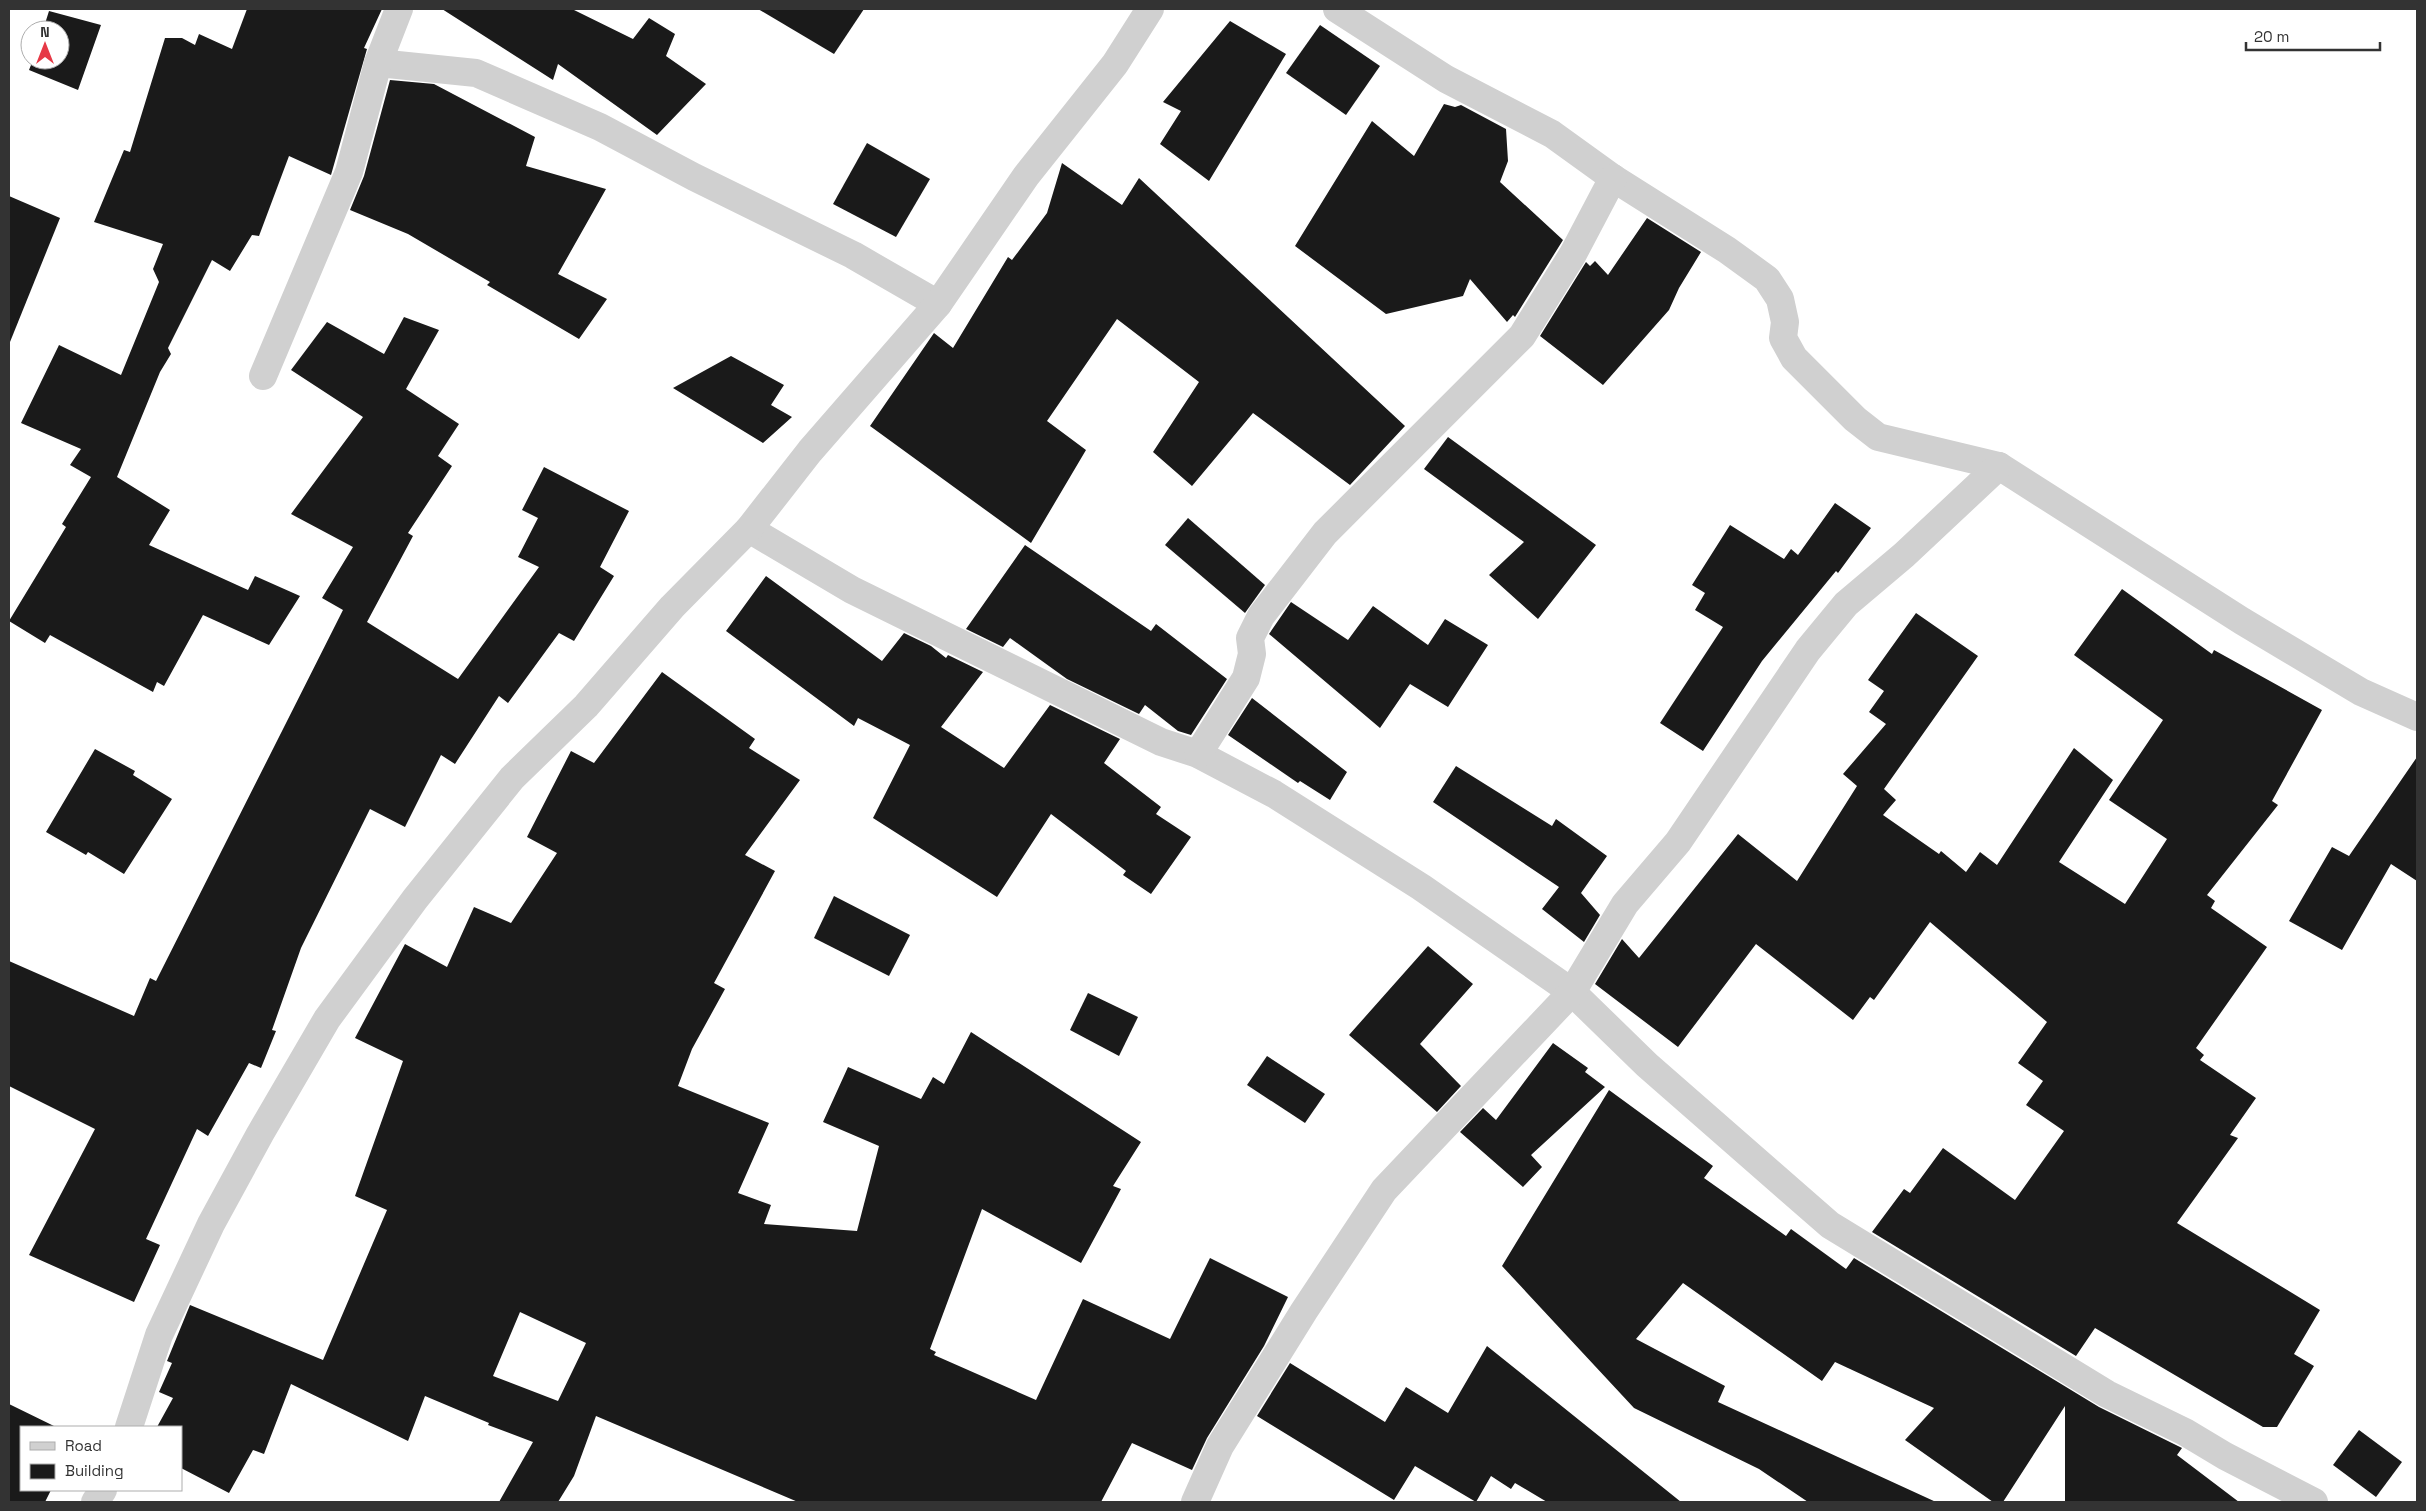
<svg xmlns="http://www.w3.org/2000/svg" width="2426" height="1511" viewBox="0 0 2426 1511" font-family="'Space Grotesk',sans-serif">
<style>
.building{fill:#1a1a1a;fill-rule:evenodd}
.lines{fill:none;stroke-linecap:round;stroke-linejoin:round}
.minor{stroke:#d0d0d0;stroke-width:28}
</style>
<rect width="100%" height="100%" fill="#fff"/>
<g class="building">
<path d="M247 9H382L364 48 367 49 331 175 289 156 259 236 252 235 230 271 212 260 168 348 171 354 160 372 117 477 170 510 149 545 248 590 255 576 300 596 269 645 203 615 164 686 157 682 153 692 50 635 45 643 9 621 66 527 62 524 91 477 70 465 81 449 21 423 59 345 121 375 159 282 153 269 163 244 94 222 124 150 130 152 165 38H182L195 45 199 34 232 49Z"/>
<path d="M442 9H572L633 39 649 18 675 34 666 56 706 84 657 135 558 64 553 80Z"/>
<path d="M758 9H864L834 54Z"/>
<path d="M49 11 101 25 78 90 29 70 33 60H60V30H43Z"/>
<path d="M1230 21 1286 54 1209 181 1160 144 1181 111 1163 102Z"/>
<path d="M1320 25 1380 66 1346 115 1286 73Z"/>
<path d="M390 80 434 84 535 137 526 166 606 189 558 274 607 299 579 339 487 285 490 282 408 234 350 210 364 176Z"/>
<path d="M1444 104 1455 107 1461 105 1506 129 1508 161 1500 182 1563 240 1515 317 1513 315 1507 322 1470 279 1463 296 1386 314 1295 246 1372 121 1414 156Z"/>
<path d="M867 143 930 179 896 237 833 204Z"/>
<path d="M1062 163 1122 205 1139 178 1405 426 1350 485 1253 413 1192 486 1153 452 1199 382 1117 319 1047 421 1086 450 1031 543 870 426 934 333 953 348 1008 257 1012 260 1047 213Z"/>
<path d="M9 196 60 218 10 342 9 341Z"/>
<path d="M1647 218 1701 252 1679 288 1669 310 1603 385 1540 336 1586 262 1590 266 1595 261 1608 275Z"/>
<path d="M404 317 439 330 406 389 459 424 438 456 452 466 408 533 413 536 367 622 458 679 539 567 518 557 538 518 522 510 544 467 629 511 600 567 614 576 574 641 559 633 508 703 499 696 455 764 441 755 405 827 370 809 301 948 272 1030 276 1031 261 1068 249 1063 208 1136 197 1129 146 1239 160 1245 134 1302 29 1255 95 1129 9 1086V961L134 1016 150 978 156 981 343 610 322 598 353 547 291 514 363 417 291 370 327 322 384 354Z"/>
<path d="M731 356 784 385 771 405 792 417 763 443 673 388Z"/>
<path d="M1448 437 1596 545 1538 619 1489 575 1524 542 1424 469Z"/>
<path d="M1835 503 1871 528 1838 573 1836 571 1762 661 1703 751 1660 723 1723 627 1695 610 1705 593 1692 585 1730 525 1784 559 1791 549 1798 555Z"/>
<path d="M1188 518 1265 585 1245 613 1165 545Z"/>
<path d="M1025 545 1151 631 1156 624 1227 679 1191 735 1178 731 1145 705 1139 714 1067 679 1010 638 1003 647 966 629Z"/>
<path d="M766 576 882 661 904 633 931 646 946 658 948 655 983 672 941 727 1004 768 1050 705 1120 739 1104 763 1161 807 1156 814 1191 837 1151 894 1123 875 1126 871 1051 814 997 897 873 818 910 745 858 718 854 726 726 631Z"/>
<path d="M2122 589 2212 654 2214 650 2322 710 2272 801 2278 805 2207 895 2215 901 2211 908 2267 947 2196 1048 2204 1055 2200 1060 2256 1098 2230 1135 2238 1138 2177 1223 2320 1310 2294 1354 2314 1366 2277 1427H2263L2095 1328 2076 1356 1872 1232 1904 1189 1910 1193 1943 1148 2015 1200 2064 1131 2026 1105 2043 1081 2018 1063 2047 1022 1930 922 1874 1000 1870 997 1853 1020 1756 944 1678 1047 1595 984 1622 939 1639 958 1738 834 1797 881 1857 786 1843 774 1886 724 1869 712 1884 691 1868 680 1916 613 1978 656 1884 789 1896 800 1883 815 1939 854 1941 851 1966 872 1980 852 1997 865 2074 748 2113 780 2059 862 2125 904 2167 839 2109 800 2163 720 2074 655Z"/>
<path d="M1291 602 1348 640 1373 606 1428 645 1445 619 1488 645 1448 707 1410 684 1380 728 1269 634Z"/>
<path d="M662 672 755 739 749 748 800 780 745 855 775 871 714 983 725 989 692 1049 678 1086 769 1123 738 1193 771 1205 764 1224 857 1231 879 1146 823 1122 848 1067 921 1099 933 1077 944 1084 971 1032 1141 1142 1113 1186 1121 1189 1081 1263 982 1209 930 1349 936 1352 934 1355 1036 1400 1083 1299 1170 1339 1210 1258 1288 1297 1264 1346 1207 1438 1192 1470 1132 1443 1101 1502H798L596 1416 574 1476 558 1502H499L533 1442 488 1425 489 1423 425 1396 408 1441 291 1384 264 1454 253 1450 229 1493 181 1468V1427H157L173 1398 159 1392 172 1363 167 1361 190 1305 323 1360 387 1210 355 1196 403 1061 355 1038 405 944 447 967 474 907 511 923 557 853 527 837 571 751 594 763ZM520 1312 586 1343 558 1401 493 1376Z"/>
<path d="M1252 698 1347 772 1330 800 1300 781 1298 783 1228 735Z"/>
<path d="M95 749 135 771 133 775 172 799 124 874 88 852 86 855 46 832Z"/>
<path d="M2417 757V881L2391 864 2342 950 2289 921 2332 847 2349 856Z"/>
<path d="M1456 766 1552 826 1556 819 1607 856 1581 893 1600 915 1584 942 1542 909 1559 887 1433 802Z"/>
<path d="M834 896 910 935 889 976 814 938Z"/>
<path d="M1428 946 1473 984 1420 1044 1461 1086 1437 1112 1349 1035Z"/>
<path d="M1088 993 1138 1017 1119 1056 1070 1030Z"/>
<path d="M1553 1043 1588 1068 1585 1072 1605 1087 1531 1155 1542 1167 1523 1187 1460 1132 1483 1108 1496 1120Z"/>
<path d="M1267 1056 1325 1094 1305 1123 1247 1085Z"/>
<path d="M1609 1090 1713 1166 1704 1178 1786 1236 1791 1229 1846 1269 1854 1258 2099 1407 2178 1446 2182 1448 2177 1455 2239 1502H2065V1406L2003 1502H1993L1905 1440 1934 1408 1835 1362 1822 1381 1683 1283 1636 1339 1725 1386 1718 1402 1936 1502H1808L1759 1469 1634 1408 1502 1266Z"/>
<path d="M1487 1346 1681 1502H1547L1515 1483 1511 1489 1491 1476 1476 1502 1415 1466 1394 1500 1257 1416 1290 1363 1385 1422 1406 1387 1448 1413Z"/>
<path d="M9 1404 56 1427H21V1490H51L45 1502H9Z"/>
<path d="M2359 1430 2402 1462 2376 1497 2333 1465Z"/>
</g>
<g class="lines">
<g class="minor">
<path d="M1337 9 1446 79 1552 134 1613 178 1727 250 1767 279 1780 299 1785 322 1783 338 1794 358 1855 419 1878 437 1999 466 2242 621 2361 692 2417 717"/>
<path d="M378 63 476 73 600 127 694 177 853 255 938 304"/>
<path d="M263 376 349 172 378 63 399 9"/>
<path d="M749 529 852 590 1161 742 1198 754 1274 794 1421 887 1572 992 1647 1065 1830 1225 2107 1394 2185 1432 2225 1456 2314 1502"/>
<path d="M1198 754 1246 678 1252 654 1250 638 1261 616 1325 533 1522 336 1573 254 1613 178"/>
<path d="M129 1427 159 1335 211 1224 260 1134 327 1019 415 899 512 778 586 706 672 607 749 529 810 451 938 304 1026 176 1115 64 1150 9"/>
<path d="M95 1502 103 1490"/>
<path d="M1195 1502 1220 1446 1304 1311 1384 1190 1572 992 1625 904 1678 842 1808 650 1846 604 1904 555 1999 466"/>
</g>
</g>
<rect width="2426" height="1511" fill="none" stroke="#333333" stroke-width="20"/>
<rect x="20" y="1426" width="162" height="65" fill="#ffffff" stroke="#adadad"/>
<rect x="30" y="1442" width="25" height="8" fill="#d0d0d0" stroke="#adadad"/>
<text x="65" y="1451" font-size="15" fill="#333333">Road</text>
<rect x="30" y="1464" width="25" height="15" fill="#1a1a1a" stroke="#adadad"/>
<text x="65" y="1476" font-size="15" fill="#333333">Building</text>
<g transform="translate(45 45)"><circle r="24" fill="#ffffff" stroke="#adadad"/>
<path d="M0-4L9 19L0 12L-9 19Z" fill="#e63946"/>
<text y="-8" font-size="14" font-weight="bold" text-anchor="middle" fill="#333333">N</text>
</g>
<path d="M2246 42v8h134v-8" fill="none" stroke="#333333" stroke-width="2.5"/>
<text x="2254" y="42" font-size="15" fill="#333333" stroke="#ffffff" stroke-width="4" paint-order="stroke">20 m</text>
</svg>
